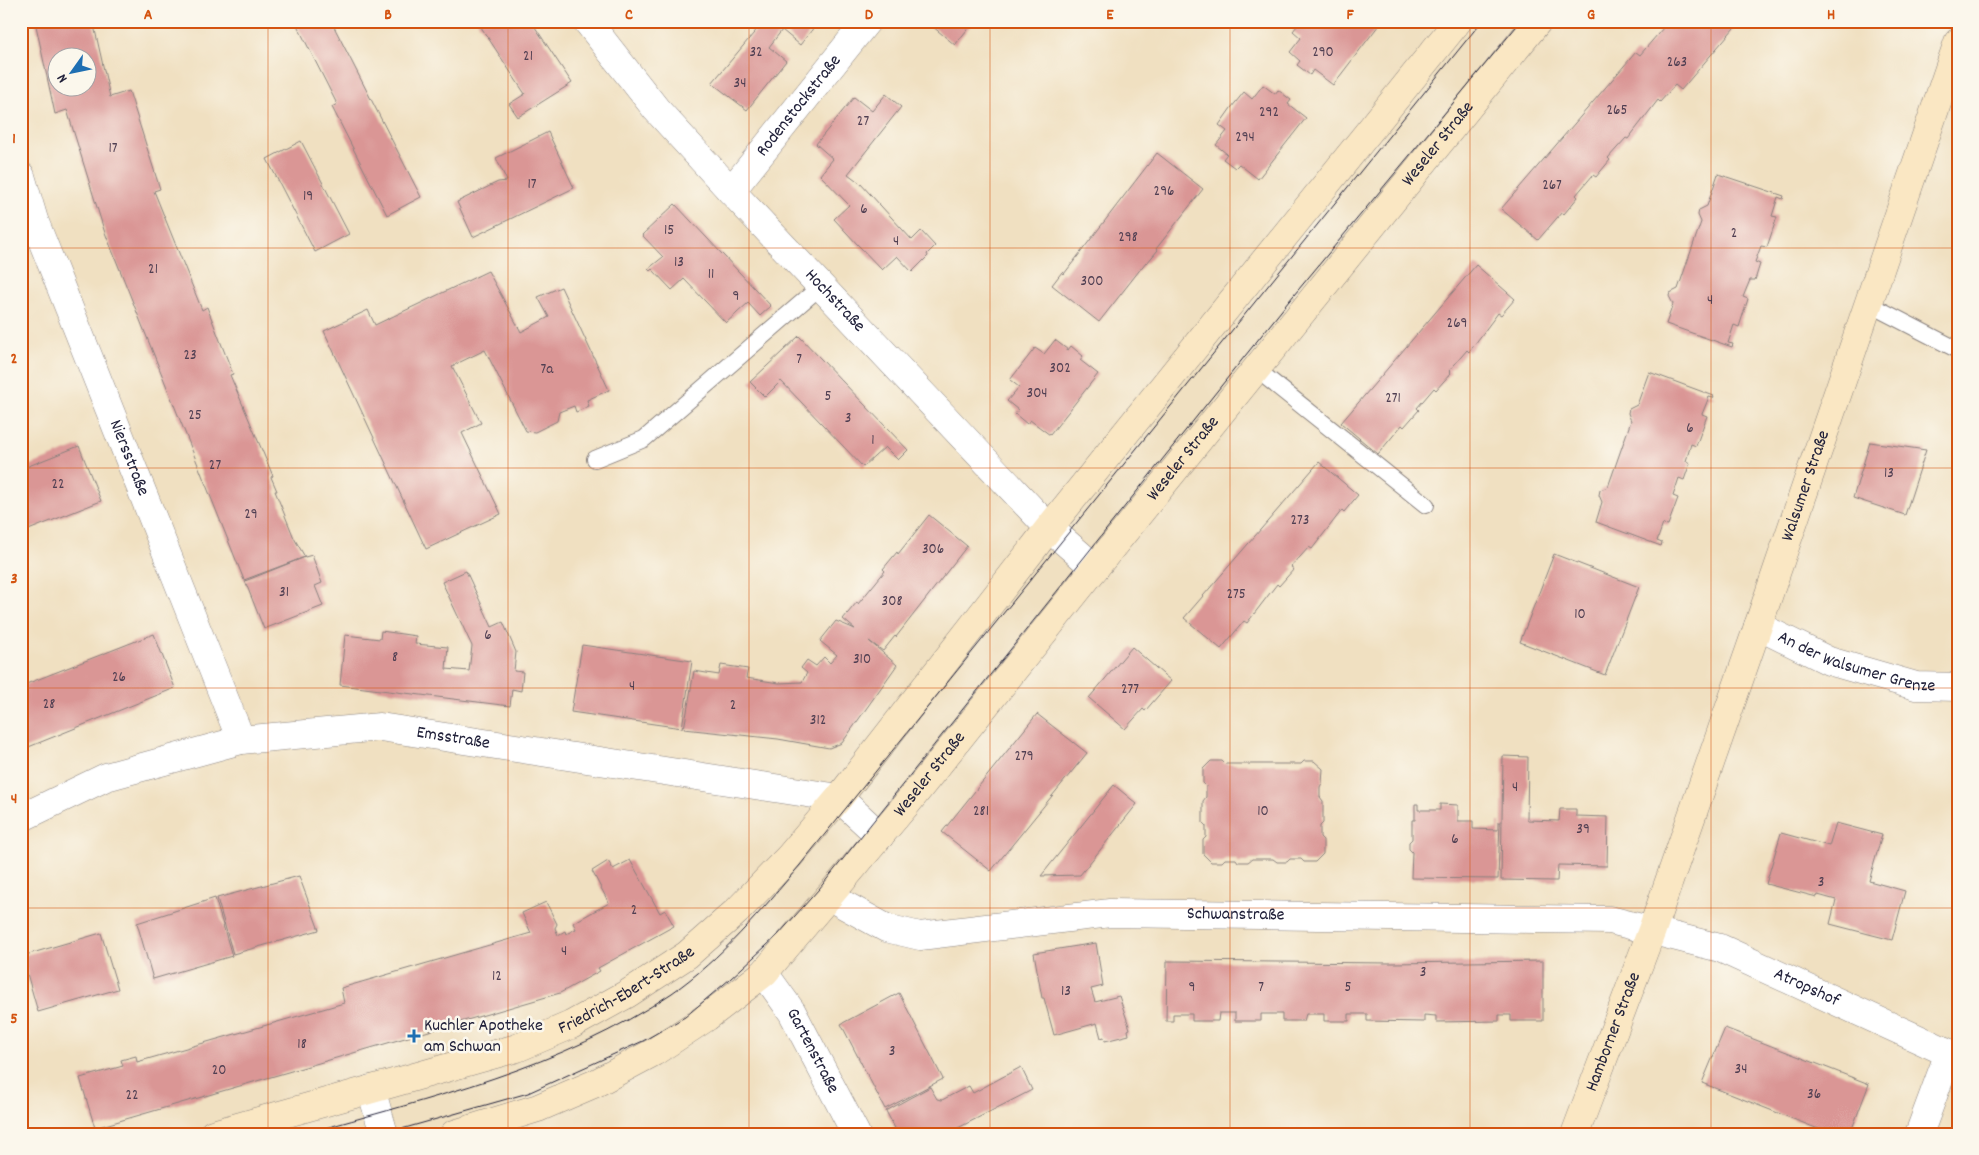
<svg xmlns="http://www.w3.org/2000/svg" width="1979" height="1155" viewBox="0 0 1979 1155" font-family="Dekko,sans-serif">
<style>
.building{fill:#da9695;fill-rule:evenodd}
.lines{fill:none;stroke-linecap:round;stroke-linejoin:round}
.lane-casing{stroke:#89817e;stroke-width:18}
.street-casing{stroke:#89817e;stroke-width:29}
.secondary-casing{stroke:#89817e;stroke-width:29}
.lane{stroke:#fff;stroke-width:16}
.street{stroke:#fff;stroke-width:28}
.secondary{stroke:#fae7c3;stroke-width:28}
.tram{stroke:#22223b;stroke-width:1}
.grid{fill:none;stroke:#d45411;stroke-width:1;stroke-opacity:0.55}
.poi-dot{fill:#1f6fb2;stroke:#fbf7ec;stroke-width:2}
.labels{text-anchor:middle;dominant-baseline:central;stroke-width:5;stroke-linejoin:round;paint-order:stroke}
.number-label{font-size:15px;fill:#503f52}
.street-label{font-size:18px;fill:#22223b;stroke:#fbf7ec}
.poi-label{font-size:18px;fill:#22223b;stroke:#fbf7ec;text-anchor:start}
.neatline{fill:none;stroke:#d45411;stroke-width:2}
.grid-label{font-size:16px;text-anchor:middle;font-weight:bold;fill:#d45411}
</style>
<rect width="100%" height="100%" fill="#fbf7ec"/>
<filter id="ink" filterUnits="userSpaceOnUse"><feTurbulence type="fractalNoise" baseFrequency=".02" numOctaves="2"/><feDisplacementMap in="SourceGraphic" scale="10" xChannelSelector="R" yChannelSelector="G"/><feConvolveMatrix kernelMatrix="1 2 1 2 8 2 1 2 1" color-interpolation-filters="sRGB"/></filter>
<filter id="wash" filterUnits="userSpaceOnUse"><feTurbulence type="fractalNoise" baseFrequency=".0096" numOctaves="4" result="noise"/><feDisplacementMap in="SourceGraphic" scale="20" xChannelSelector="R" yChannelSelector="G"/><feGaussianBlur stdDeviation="1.12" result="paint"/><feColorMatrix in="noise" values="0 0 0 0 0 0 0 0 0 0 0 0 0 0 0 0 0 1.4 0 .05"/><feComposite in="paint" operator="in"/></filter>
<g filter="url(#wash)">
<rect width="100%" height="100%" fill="#f0e0c1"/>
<g id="blocks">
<g class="building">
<path d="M35 21H93L110 97 129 91 160 189 154 191 202 310 207 307 233 374 230 375 273 476 271 477 277 491H275L294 538 305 557 312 555 322 583 315 586 323 606 264 629 245 581 305 557 244 580 104 230 67 110 55 114ZM58 58H88V88H58Z"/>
<path d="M295 21H331L421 197 387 215 332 107 337 104Z"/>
<path d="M477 21H531L572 83 518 117 509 104 525 94Z"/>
<path d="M764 21H819L800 45 782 30 769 47 786 61 747 110 712 83Z"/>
<path d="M926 21H974L955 45Z"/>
<path d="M1301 21H1382L1333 85 1313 70 1310 75 1297 65 1300 61 1290 52 1301 38 1293 31Z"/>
<path d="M1669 21H1740L1681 90 1675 85 1660 102 1658 100 1628 139 1626 138 1608 158 1610 160 1596 177 1593 175 1576 195 1578 197 1564 214 1562 212 1538 240 1501 209 1636 52 1640 55Z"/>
<path d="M1263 85 1275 94 1278 90 1291 100 1288 104 1306 118 1258 179 1239 164 1235 168 1223 159 1227 154 1216 145 1227 131 1219 125 1231 108 1244 92 1252 99Z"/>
<path d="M886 94 901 107 848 174 860 183 912 240 921 231 935 246 927 254 928 256 912 272 897 256 882 270 858 245 834 219 849 205 820 175 833 159 816 144 854 97 872 111Z"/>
<path d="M548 132 574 188 473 237 457 202 498 182 507 181 496 158Z"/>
<path d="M301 141 349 234 315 252 267 159Z"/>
<path d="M1157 153 1203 189 1156 249 1158 250 1147 263 1146 262 1099 322 1052 285 1062 272 1064 274Z"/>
<path d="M1718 174 1784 196 1783 199 1778 197 1772 216 1777 217 1767 247 1761 246 1755 262 1760 264 1755 280H1750L1743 297 1748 299 1739 327 1734 325 1728 343 1733 344 1732 347 1666 324 1673 304 1669 296 1670 293 1678 289 1701 222 1698 215 1699 210 1707 206Z"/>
<path d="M675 204 771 306 760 316 748 303 726 323 684 279 672 290 652 269 650 271 648 269 663 257 642 235Z"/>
<path d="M1476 265 1515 299 1501 315 1498 313 1469 352 1467 350 1449 371 1451 373 1436 390 1434 388 1417 408 1419 410 1404 427 1402 425 1378 454 1341 423Z"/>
<path d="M488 271 521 332 549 317 538 297 561 287 609 390 587 400 589 406 576 412 574 406 559 412 557 421 535 432 526 431 485 350 452 366 481 423 462 433 501 514 426 549 324 331 368 310 375 325Z"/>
<path d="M799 336 908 450 898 460 885 447 863 467 781 381 765 397 750 382Z"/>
<path d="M1055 340 1068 350 1071 346 1083 356 1080 360 1098 374 1050 435 1030 420 1027 424 1015 414 1018 410 1007 401 1019 387 1010 380 1035 348 1044 354Z"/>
<path d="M1649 372 1714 396 1713 398 1709 397 1702 414 1707 416 1696 446 1691 444 1686 461 1690 463 1684 480 1679 478 1673 496 1678 498 1668 525 1663 524 1657 541 1662 543 1661 546 1596 522 1602 502 1599 495 1600 490 1608 487 1631 421 1628 413 1629 409 1637 405Z"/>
<path d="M1870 442 1926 450 1905 515 1853 498Z"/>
<path d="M79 446 101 501 21 533V469Z"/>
<path d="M1319 462 1358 495 1344 512 1342 510 1312 549 1309 547 1291 567 1294 569 1279 586 1277 584 1247 623 1244 621 1221 649 1184 618Z"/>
<path d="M929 515 967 546 896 637 895 636 883 651 869 641 897 665 842 743 829 748 778 739 684 729 694 671 719 675 721 665 748 669 746 678 779 683 802 682 807 673 801 668 807 660 816 666 824 657 830 663 837 655 820 641 836 621 855 629 843 619 857 602 858 604 885 571 883 569 897 552 898 554Z"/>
<path d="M1554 554 1639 587 1605 675 1520 642Z"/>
<path d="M466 571 492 627 503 622 516 652 514 671 523 672 521 691 512 689 510 706 340 685 345 635 380 639 381 631 416 636 415 644 448 647 446 669 469 671 472 646 442 582Z"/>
<path d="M154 634 175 688 21 750V686Z"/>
<path d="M582 645 692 661 682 728 571 712Z"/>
<path d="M1132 647 1171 681 1145 711 1143 709 1125 729 1089 698Z"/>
<path d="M1037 714 1087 753 991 871 942 832Z"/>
<path d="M1503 756 1528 757 1527 820 1559 821 1560 809H1576V816L1608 817 1607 866 1558 865 1557 881H1555L1501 880Z"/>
<path d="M1211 761H1222L1225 764H1301L1304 761H1314L1323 769 1322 783 1320 787V797L1323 801V823L1320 826V837L1323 840V854L1315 862H1304L1301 859H1290L1287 862H1277L1273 859H1252L1248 862H1238L1236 859H1225L1222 862H1211L1203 854V840L1206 837V826L1203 823V801L1206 797V786L1203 783V769Z"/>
<path d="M1114 785 1137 804 1080 875 1041 876Z"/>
<path d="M1415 804H1418V810H1440V804L1458 805V821H1473V829L1498 830V822H1500L1498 879 1411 878 1412 852 1409 849V842L1412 839V820H1415Z"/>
<path d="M1836 823 1882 835 1869 881 1905 891 1892 940 1830 924 1836 900 1818 895 1817 897 1766 884 1781 833 1829 846Z"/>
<path d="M630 860 660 913 665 910 674 926 598 968 600 971 560 993 95 1128 80 1078 123 1066 121 1060 136 1056 137 1062 344 1003 341 988 531 933 522 913 546 902 557 924 555 928 558 935 565 931 566 934 576 929 573 923 609 903 592 871 608 861 613 869Z"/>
<path d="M299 876 319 930 233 954 217 898Z"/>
<path d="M215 898 232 956 153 979 137 923Z"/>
<path d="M101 933 118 989 38 1012 22 956Z"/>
<path d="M1096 943 1103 986 1091 989 1095 1002 1119 996 1130 1029 1128 1030 1129 1035 1105 1041 1104 1037 1101 1038 1097 1023 1054 1035 1044 998H1042L1034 953Z"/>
<path d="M1167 961 1392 963 1543 961V1021H1511V1015H1499V1021L1436 1022V1016L1424 1015V1022L1367 1021V1014H1349V1021H1324V1014H1306L1304 1021H1282V1014H1261V1021H1235V1013H1219L1218 1021H1192V1014H1173V1021H1166Z"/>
<path d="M899 993 943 1079 885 1109 841 1024Z"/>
<path d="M1725 1028 1869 1084 1850 1134H1831L1702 1083Z"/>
<path d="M21 1048 28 1068 21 1070Z"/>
<path d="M1021 1067 1032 1090 956 1129 958 1134H898L886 1111 930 1087 937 1099 942 1100 969 1086 973 1093Z"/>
</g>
</g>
</g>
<g filter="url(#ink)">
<use href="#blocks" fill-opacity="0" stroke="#89817e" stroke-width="1"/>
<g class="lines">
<g class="lane-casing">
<g id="lane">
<path d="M1867 303 1958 350"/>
<path d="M1256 369 1426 505"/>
<path d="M595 459 644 439 821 286"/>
</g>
</g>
<g class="street-casing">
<g id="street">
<path id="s1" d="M587 21 656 109 731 191 1049 528 1095 568"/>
<path id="s2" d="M21 176 34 220 241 740"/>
<path id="s3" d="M731 191 867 21"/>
<path id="s4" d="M1758 626 1829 661 1916 686 1958 687"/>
<path id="s5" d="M21 818 106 777 241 740 380 727 839 798 880 836"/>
<path id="s6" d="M830 897 886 928 920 936 1110 913 1610 920 1720 948 1949 1053 1958 1056"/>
<path id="s7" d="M764 973 792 1012 856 1134"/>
<path d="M371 1089 384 1134"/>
<path d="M1919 1134 1949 1053"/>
</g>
</g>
<g class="secondary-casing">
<g id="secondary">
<path id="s8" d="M213 1134 517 1048 571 1025 627 994 687 955 737 911 789 857 839 798 1049 528 1458 21"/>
<path id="s9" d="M454 1134 538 1108 596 1083 654 1052 707 1017 764 973 905 806 1095 568 1538 21"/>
<path id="s10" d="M1575 1134 1652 930 1758 626 1958 42"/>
</g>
</g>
<use href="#lane" class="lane"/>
<use href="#street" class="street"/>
<use href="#secondary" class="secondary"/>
<g class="tram">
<path d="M304 1134C430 1098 562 1068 672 993 721 959 762 910 800 865L1482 21"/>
<path d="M384 1134 528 1093 643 1041 685 1017 730 979 778 935 819 889 1289 301 1521 21"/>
</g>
</g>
</g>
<path class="grid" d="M268 21V1134M508 21V1134M749 21V1134M990 21V1134M1230 21V1134M1470 21V1134M1711 21V1134M21 248H1958M21 468H1958M21 688H1958M21 908H1958"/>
<path class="poi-dot" d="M411.5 1028.5h5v5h5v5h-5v5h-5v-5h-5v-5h5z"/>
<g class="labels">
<g class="number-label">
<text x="756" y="53">32</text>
<text x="1323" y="53">290</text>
<text x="528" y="57">21</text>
<text x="1677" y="63">263</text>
<text x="740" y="84">34</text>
<text x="1617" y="111">265</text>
<text x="1269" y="113">292</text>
<text x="863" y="122">27</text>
<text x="1245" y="138">294</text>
<text x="113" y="149">17</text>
<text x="532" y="185">17</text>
<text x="1552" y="186">267</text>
<text x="1164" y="192">296</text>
<text x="308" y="197">19</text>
<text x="864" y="210">6</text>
<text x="669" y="231">15</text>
<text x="1734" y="234">2</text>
<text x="1128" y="238">298</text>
<text x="896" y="242">4</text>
<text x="679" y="263">13</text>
<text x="153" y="270">21</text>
<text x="711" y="275">11</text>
<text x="1092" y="282">300</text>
<text x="736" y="297">9</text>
<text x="1710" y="301">4</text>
<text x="1457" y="324">269</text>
<text x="190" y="356">23</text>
<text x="799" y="360">7</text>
<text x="1060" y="369">302</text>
<text x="547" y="370">7a</text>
<text x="1037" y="394">304</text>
<text x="828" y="397">5</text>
<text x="1393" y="399">271</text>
<text x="195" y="416">25</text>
<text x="848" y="419">3</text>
<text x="1690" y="429">6</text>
<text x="873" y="441">1</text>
<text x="215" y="466">27</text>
<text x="1889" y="474">13</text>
<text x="58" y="485">22</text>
<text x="251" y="515">29</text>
<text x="1300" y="521">273</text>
<text x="933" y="550">306</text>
<text x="284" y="593">31</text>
<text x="1236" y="595">275</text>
<text x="892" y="602">308</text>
<text x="1580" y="615">10</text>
<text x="488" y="636">6</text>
<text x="395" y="658">8</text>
<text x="862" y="660">310</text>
<text x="119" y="678">26</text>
<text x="632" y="687">4</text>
<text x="1130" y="690">277</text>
<text x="49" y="705">28</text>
<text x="733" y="706">2</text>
<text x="818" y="721">312</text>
<text x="1024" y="757">279</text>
<text x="1515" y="788">4</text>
<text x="981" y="812">281</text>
<text x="1263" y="812">10</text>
<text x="1583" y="830">39</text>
<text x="1455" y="840">6</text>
<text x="1821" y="883">3</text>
<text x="634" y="911">2</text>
<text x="564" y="952">4</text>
<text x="1423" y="973">3</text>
<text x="497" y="977">12</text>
<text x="1192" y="988">9</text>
<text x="1261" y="988">7</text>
<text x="1348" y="988">5</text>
<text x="1066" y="992">13</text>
<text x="302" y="1045">18</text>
<text x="892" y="1052">3</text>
<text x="1741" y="1070">34</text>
<text x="219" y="1071">20</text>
<text x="1814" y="1095">36</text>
<text x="132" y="1096">22</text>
</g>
<g class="street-label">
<text stroke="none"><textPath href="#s3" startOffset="109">Rodenstockstraße</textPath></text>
<text stroke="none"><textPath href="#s9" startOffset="1421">Weseler Straße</textPath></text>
<text stroke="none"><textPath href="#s1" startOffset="374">Hochstraße</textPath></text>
<text stroke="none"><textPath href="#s2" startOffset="302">Niersstraße</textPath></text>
<text stroke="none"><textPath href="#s9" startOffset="1016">Weseler Straße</textPath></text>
<text stroke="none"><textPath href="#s10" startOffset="688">Walsumer Straße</textPath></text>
<text stroke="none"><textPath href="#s4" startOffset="106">An der Walsumer Grenze</textPath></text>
<text stroke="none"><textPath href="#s5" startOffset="448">Emsstraße</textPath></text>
<text stroke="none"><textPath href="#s9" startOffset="611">Weseler Straße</textPath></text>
<text stroke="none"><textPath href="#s6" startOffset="416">Schwanstraße</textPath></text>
<text stroke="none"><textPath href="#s6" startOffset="999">Atropshof</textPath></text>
<text stroke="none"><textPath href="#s8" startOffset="440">Friedrich-Ebert-Straße</textPath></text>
<text stroke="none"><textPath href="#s10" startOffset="109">Hamborner Straße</textPath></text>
<text stroke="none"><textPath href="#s7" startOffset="92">Gartenstraße</textPath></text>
</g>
<g class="poi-label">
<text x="424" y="1026">Kuchler Apotheke<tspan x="424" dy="21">am Schwan</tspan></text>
</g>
</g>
<rect width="1979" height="1155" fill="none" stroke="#fbf7ec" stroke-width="55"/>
<g transform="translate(72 72) rotate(237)"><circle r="24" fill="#fbf7ec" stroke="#a4a2a5"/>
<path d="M0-4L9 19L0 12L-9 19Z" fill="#1f6fb2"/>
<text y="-8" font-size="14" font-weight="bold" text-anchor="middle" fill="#22223b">N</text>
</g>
<rect x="28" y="28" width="1924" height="1100" class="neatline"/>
<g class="grid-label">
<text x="148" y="19">A</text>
<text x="388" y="19">B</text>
<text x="629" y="19">C</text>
<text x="869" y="19">D</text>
<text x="1110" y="19">E</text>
<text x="1350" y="19">F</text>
<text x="1591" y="19">G</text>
<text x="1831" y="19">H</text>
<text x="14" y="143">1</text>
<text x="14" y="363">2</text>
<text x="14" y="583">3</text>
<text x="14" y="803">4</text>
<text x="14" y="1023">5</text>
</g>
</svg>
